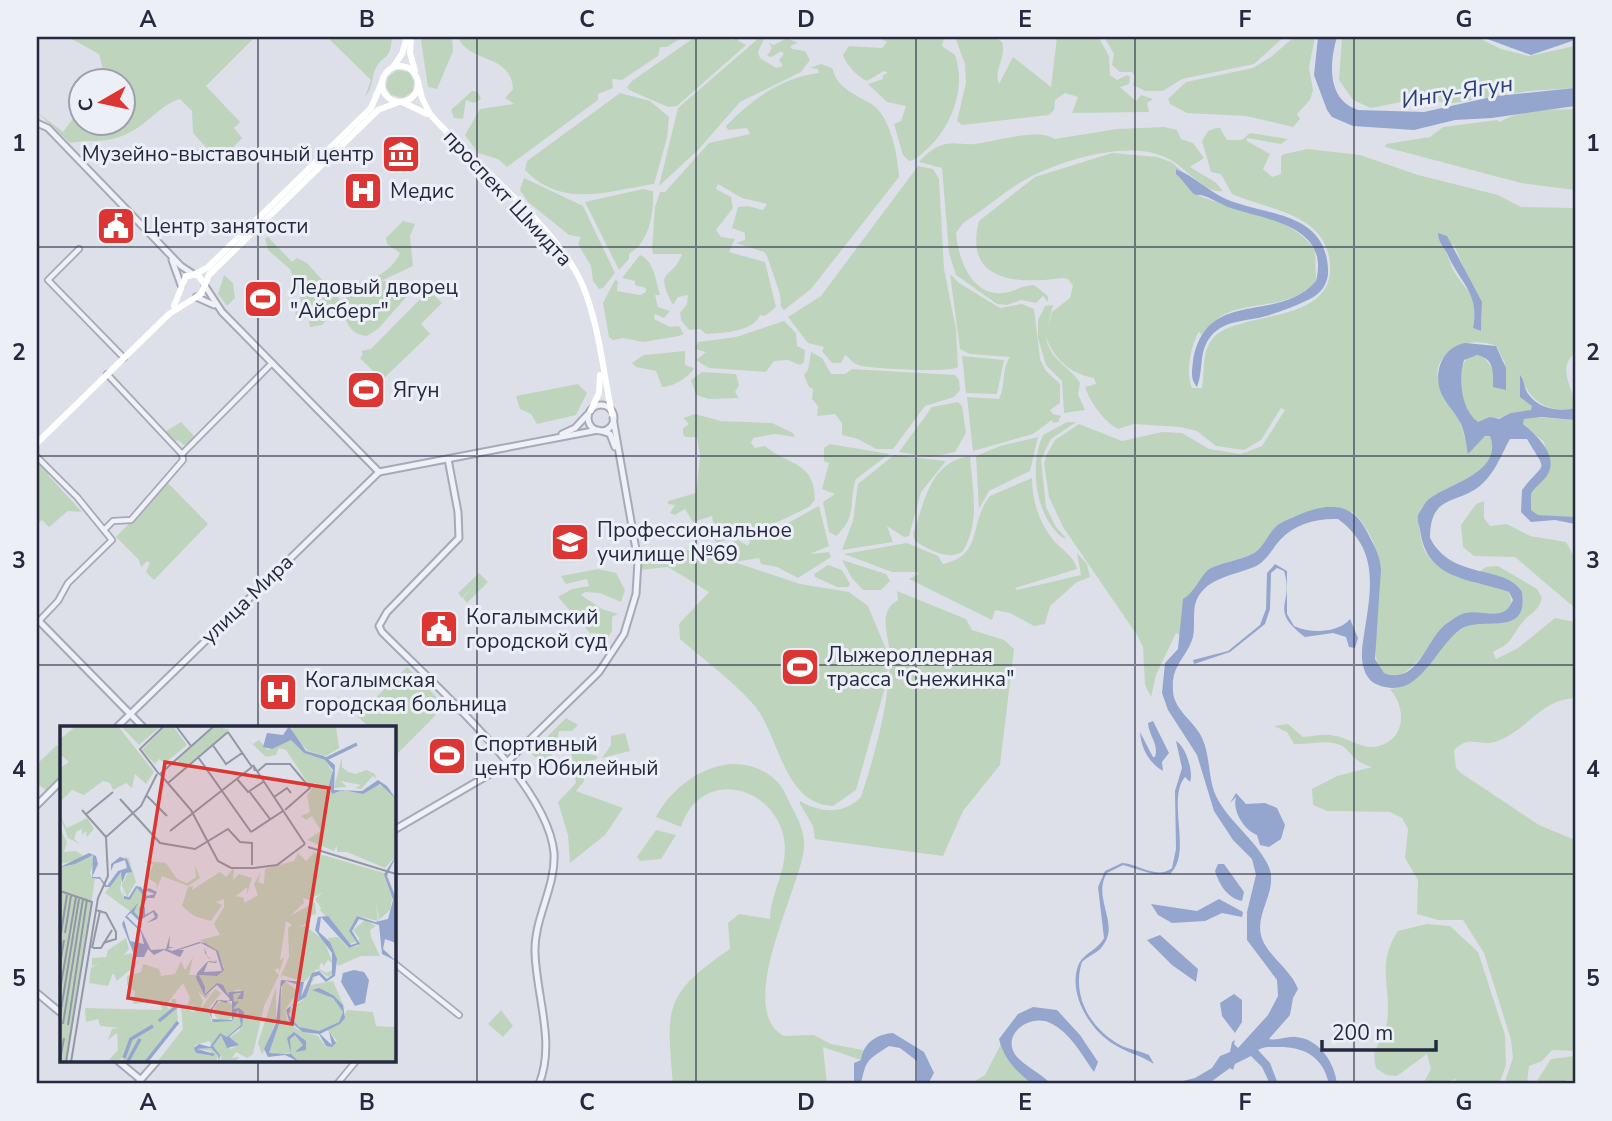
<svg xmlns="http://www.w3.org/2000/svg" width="1612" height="1121" viewBox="0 0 1612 1121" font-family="'Nunito Sans',sans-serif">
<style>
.green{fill:#bfd4bd;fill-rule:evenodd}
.water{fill:#94a6cd}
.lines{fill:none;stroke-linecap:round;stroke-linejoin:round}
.minor-casing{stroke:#a6a9b7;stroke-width:8}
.tertiary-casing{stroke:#a6a9b7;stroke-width:9}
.minor{stroke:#f0f1f7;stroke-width:4.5}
.tertiary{stroke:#f0f1f7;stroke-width:5}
.secondary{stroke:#fff;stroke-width:6}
.grid{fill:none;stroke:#252a41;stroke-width:2;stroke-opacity:0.55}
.labels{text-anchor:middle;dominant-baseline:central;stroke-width:6;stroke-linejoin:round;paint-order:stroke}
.poi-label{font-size:21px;fill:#252a41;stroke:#edeff6;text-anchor:start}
.street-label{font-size:21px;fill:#252a41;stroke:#edeff6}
.water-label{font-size:23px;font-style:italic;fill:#2b4179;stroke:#edeff6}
.inset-river{fill:none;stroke:#94a6cd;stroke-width:3.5}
.inset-road{fill:none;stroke:#9397a6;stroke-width:2}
.view{fill:#dc3634;fill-opacity:0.15;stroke:#dc3634;stroke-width:3.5}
.inset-edge{fill:none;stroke:#252a41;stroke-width:3.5}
.neatline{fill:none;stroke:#252a41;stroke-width:2.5}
.grid-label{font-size:23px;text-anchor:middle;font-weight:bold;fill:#252a41}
</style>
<rect width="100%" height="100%" fill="#dde0e9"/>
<g class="green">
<path d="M68 37H255L206 86 240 122 234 128 242 138 222 159H217L193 133 192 111 180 99C162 104 150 121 134 130 106 146 97 138 70 143L37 112 63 132 80 109V122H122V80H101L104 74 99 54Z"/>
<path d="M327 37H392C390 60 387 52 377 66 371 75 374 87 365 97L371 80Z"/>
<path d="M424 37H452L453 51 437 89 428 87 421 41Z"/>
<path d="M458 37H683L667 47H660L658 56 622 80 612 79 613 88 598 94V100L507 167 498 159 478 153 465 135 480 109 514 104 505 98 513 89C511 53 469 64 458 37Z"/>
<path d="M695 37H728L731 40 740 37 737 40 746 45 677 106 668 107 629 90 627 87 632 81Z"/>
<path d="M760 37 764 39 758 52 760 58 776 68 783 66 779 60 784 54 781 51 772 57 767 56 772 48 769 43 774 45 787 38 798 43 790 46 792 49 805 51 810 60 801 72 740 102 698 150 659 186 678 108Z"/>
<path d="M858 37H944L942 46 955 55C967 88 951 128 926 150 920 155 916 160 909 161L903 155 894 124 901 121 906 106 887 102 868 84 883 79V75L888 73 884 71 867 81C858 77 846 65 843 55L849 46 882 48 887 42 879 38Z"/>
<path d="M955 37H995L1002 42C1007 58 993 69 999 84L1013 57 1051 87 1057 37 1099 38 1109 56 1110 75 1117 80 1127 75 1130 77 1129 84 1120 87 1136 101 1141 95 1153 99 1147 103 1149 112 1072 113 1078 97 1065 93 1055 100 1054 110 1049 115 962 125 957 121 966 83 965 64Z"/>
<path d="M1104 37H1284L1254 64 1182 79 1163 91H1145L1133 85 1135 77 1132 72H1120L1112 65 1114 54Z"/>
<path d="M1294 37H1315L1309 67 1313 90 1310 100 1297 114 1300 119 1293 127 1246 116 1187 113 1170 104 1168 99 1186 82 1253 68 1271 57Z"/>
<path d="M1342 37H1477L1501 49 1529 56 1575 46V88L1529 91 1453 103 1416 99 1371 108 1353 100 1339 80Z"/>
<path d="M821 64 832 68C834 71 834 75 836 78 842 89 860 98 870 103 890 114 898 155 899 177L811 289 784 310 781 307 780 294 767 256 764 252 736 243 745 240V233L732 228 738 207 748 206 763 210 767 204 742 198 718 184 716 189 731 197 733 208 716 230 721 237 735 239 729 252 765 262 776 307 765 316 760 315C753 332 723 333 706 334L700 329 689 330 681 320 680 313 687 304 688 295 678 297 673 305C653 267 672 281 682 254H653L652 249 655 207 660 192H665L709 143 750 134 747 128 728 130 726 126C751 100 782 77 819 73L818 69 810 68Z"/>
<path d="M397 70 409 72 414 81 413 91 403 98 391 95 386 87 388 77Z"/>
<path d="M472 91 478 92 481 99 474 103 466 100 463 119 454 118 451 110Z"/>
<path d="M620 93 650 101 669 117 667 138 654 184C608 191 563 209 525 170L527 161Z"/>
<path d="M1575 109V190L1521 183 1385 147 1386 144 1430 137 1443 127 1497 120 1500 122C1519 109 1552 110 1575 109Z"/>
<path d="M1164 127 1177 130 1181 139 1193 143 1204 158 1190 167 1215 182 1223 191C1205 194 1185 167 1169 159 1133 139 1069 158 1034 175 1009 187 987 208 963 223L956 233C958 257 971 296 1002 293 1014 292 1022 285 1034 285L1048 296V302L1043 296 1036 303 1021 300 1007 305 997 304 956 275 949 253 942 168 919 162C926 154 935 146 946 144 955 142 965 145 974 144 994 142 1038 127 1055 139L1117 129Z"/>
<path d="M1216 128H1220L1227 140H1242L1250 133 1288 139 1281 144 1247 138V141L1270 154 1263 169 1272 177 1281 174V156L1284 154 1308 149 1360 155 1418 175 1498 195 1521 207 1575 208V353C1555 370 1575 388 1575 408 1548 414 1532 402 1521 379L1520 390 1533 406 1531 410 1478 423C1462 411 1452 370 1470 355L1483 356 1493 369V381L1505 390V363L1496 346C1484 341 1469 341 1458 347 1423 366 1440 386 1455 411 1462 424 1465 439 1469 453L1481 437 1490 436C1506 479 1430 485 1419 513 1418 517 1420 526 1420 530 1421 577 1475 580 1509 592L1512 604C1499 624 1473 607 1456 618 1431 633 1425 664 1398 676L1384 673C1355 641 1409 569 1353 512L1321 510 1292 517 1291 521C1270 523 1269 542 1255 552 1248 557 1237 559 1229 562 1192 576 1187 599 1180 635L1176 633 1156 675 1151 697 1145 685 1143 647 1137 635 1063 527 1049 497 1044 463 1047 454 1055 440 1079 424 1122 441 1162 432 1182 433 1209 449 1241 454 1262 446 1285 410 1281 408 1261 440 1244 450 1216 446 1197 431 1180 427 1134 424 1118 429C1104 422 1090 402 1085 387L1096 384 1094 378C1070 374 1054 359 1046 337 1049 360 1070 366 1080 383L1078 394 1085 410 1064 413 1062 381 1046 365 1038 338V320L1045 306 1053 305 1046 334 1052 312 1070 298 1073 286 1068 279 1062 278C1019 284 963 283 979 221L1035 177 1112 153 1157 157 1171 162 1183 172 1176 169C1181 175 1189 191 1195 194 1235 212 1288 212 1315 250L1316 281C1292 309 1252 301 1225 314 1217 318 1207 329 1201 335L1199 331C1191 346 1185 372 1192 388H1202C1205 371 1201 351 1214 337 1242 310 1335 325 1330 264 1326 213 1268 210 1232 194L1221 174 1211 172 1202 141 1208 131ZM1454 245 1482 310 1481 331 1473 328C1479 293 1471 298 1455 273 1450 265 1448 255 1444 247Z"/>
<path d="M918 166 933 169 939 179 944 269 956 329 958 367C949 373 870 369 858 365 852 363 850 358 845 355L841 363H832L822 351 824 347 808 343 788 317 821 296Z"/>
<path d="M524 178 583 206 615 273 603 288 599 289 593 281 591 266 578 244 581 237 569 235 528 202 520 190Z"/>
<path d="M643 189 653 191C654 215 649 242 629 254V259L619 270 585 202Z"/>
<path d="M403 221 415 224 410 236 413 266 381 281H408L414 288 379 328 367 336C356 335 350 330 346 320L356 307 347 302 346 296C363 283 392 273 400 253L387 244 386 238Z"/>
<path d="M268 237 292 262 297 258 307 263 343 303 322 325 310 327 308 316 296 317 295 310 302 309 299 289H294L291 270 268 250 265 238Z"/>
<path d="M640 255C654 261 656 281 660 295H655L658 307 670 311 664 318 655 314 654 319 670 327 679 326 684 334 679 336 643 342 623 338 613 340 609 337 603 303 615 280 618 281 617 291 640 295 646 292V288L635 285V281L622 278Z"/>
<path d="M950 274 959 283 1000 308 1022 304 1034 309 1040 359 1046 371 1060 384V403L1050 410 1053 414 1061 416 1058 422 1053 423 1052 420 1033 434 973 451 967 397 999 399C1006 385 1001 370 1010 357L970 354 960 349Z"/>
<path d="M224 275 233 283 235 298 227 306 218 294Z"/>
<path d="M429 290 442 303 421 324 430 334 382 380 360 358 363 354 361 351 371 349Z"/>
<path d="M784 321 796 333 797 346 805 350 804 362 800 365 788 360 774 361 766 372 709 368 696 360 706 352 695 349 698 342 736 337Z"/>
<path d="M685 351V365L694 368C689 377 673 387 662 387L656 371 636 367 632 363 644 355Z"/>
<path d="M811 352 822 358 831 374H845L852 369 955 375 959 380 960 390 954 397 925 406 893 449H876L858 439 842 435V423L835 414 817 416 818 406 812 399 813 389 809 387 804 375 808 370Z"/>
<path d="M962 356 1004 360 997 394 966 393Z"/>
<path d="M702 372 736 374 739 385 735 392 739 398 709 399 696 395 691 380Z"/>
<path d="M578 384 587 393 576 415 537 424 531 414 520 409 516 396Z"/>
<path d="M958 402 962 406 966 433 955 452 930 457 899 452 932 407Z"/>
<path d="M695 414 721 421 772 423 793 433 795 437 775 434 753 438 751 443 755 448 765 446C787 465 815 461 815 500L809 507 761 530 777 529 819 506 829 546 810 554 829 552 831 557 798 578 777 567 761 564 759 558 734 562 800 584 849 592 868 606 888 654 887 680 856 790 833 806C782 804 779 732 753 704 732 680 704 660 680 639L679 624 709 592 668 567 640 570 638 551 692 550 716 557V549L738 540 748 546 750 541 742 536 751 530 748 525 732 538 717 543 712 537 714 527 712 516 693 522 685 509 675 515 670 513 675 505 668 504V501L696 493 700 457 697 437H685L683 434V428L689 424 683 418Z"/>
<path d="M1532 417 1575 420V518L1538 515 1531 510V494L1549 470 1544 442 1523 424 1524 419Z"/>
<path d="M181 422 196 438 184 445 178 440 175 442 165 432Z"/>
<path d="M1067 422H1076L1051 439 1041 459 1046 507 1056 527 1066 538H1063C1035 517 1029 465 1043 435Z"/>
<path d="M1038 437 1030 471 989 491 979 509 976 456 1000 446Z"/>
<path d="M830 444 889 454 856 479C848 502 858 516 836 536L829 532 823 502 835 494 822 489 829 463 824 461V448Z"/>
<path d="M894 455 946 461 921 492 909 536 904 537 887 526 893 542 842 550 853 521 858 484Z"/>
<path d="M970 456C972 489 981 520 963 551 949 562 928 549 915 541L913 534C925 502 929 462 970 456Z"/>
<path d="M39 462 49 473 48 475 82 512 68 511 49 527 42 520 37 524Z"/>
<path d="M1032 478C1032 502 1040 526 1057 544 1065 552 1074 557 1077 569L1015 588 1017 590 1081 575 1077 553 1087 564 1090 577 1077 582 1050 606 1045 624 1034 626 1010 613 995 610 992 620 909 579 919 574 917 572H892L844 554 907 543 938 556 943 564C984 555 968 524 990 496Z"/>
<path d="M168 483 208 524 154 580 146 572 150 563 147 561 141 567 139 560 116 537Z"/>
<path d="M1484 501V518L1490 526 1507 524 1530 536 1566 542 1575 558V608L1515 557 1474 556 1463 547 1461 525 1476 504Z"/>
<path d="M842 560 886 574 890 581 881 590H863L852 578Z"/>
<path d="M828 565 842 570 850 584 848 587H837L815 577 814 574Z"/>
<path d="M1498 566 1537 589 1542 598C1538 613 1529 613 1521 624 1510 639 1512 643 1493 652L1496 659 1518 648 1555 618 1575 622V698C1541 700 1530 727 1500 740 1482 749 1471 733 1454 750L1456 768 1461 773 1539 825 1575 840V1051L1552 1050 1542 1061 1529 1066 1527 1084H1504L1513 1058 1511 1040 1484 953 1463 920H1438L1417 914 1418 880 1405 858 1408 829 1402 818 1390 812 1327 811 1313 805 1312 789 1337 776 1372 767C1350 761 1350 748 1340 745 1324 739 1310 745 1294 744L1287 732 1274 726 1288 724 1303 737C1313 736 1325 733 1336 736 1347 738 1361 748 1373 747 1405 743 1408 710 1390 689L1402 687C1418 673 1453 629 1470 625 1485 621 1497 626 1513 620L1523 603 1522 592 1495 576 1479 572 1486 567Z"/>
<path d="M598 569 616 573 625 590 621 602 600 593 585 592 581 595 602 609 618 614 612 617V631L598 652 591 645 602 640 604 634 590 633 558 597 572 589 589 586 587 579 566 584 561 576Z"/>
<path d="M479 573 488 582 467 603 463 598 473 587 462 598 458 593Z"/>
<path d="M897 591 966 619 972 630 1004 640 1014 649 1000 765 963 811 943 856 815 839 813 826 800 804V801C821 813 843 815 861 797 875 754 889 704 890 659 891 639 875 613 898 600Z"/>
<path d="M407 667 445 706 396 755 394 727H369L357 716Z"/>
<path d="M566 718 578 725 572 731H559L556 746 558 749 542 764 531 753Z"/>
<path d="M625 733 630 751 602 758 611 745V736Z"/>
<path d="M57 745 61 749V775L46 790 37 784V764Z"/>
<path d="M578 745 584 753 597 756V759L584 762V781L576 791 623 808 605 835 570 863 568 835 558 802 576 783 574 773H566L561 760 573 762 570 748Z"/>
<path d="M731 764C753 763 776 774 785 793 793 811 806 828 804 849 799 891 734 1009 784 1036L814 1035 831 1044 863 1050 861 1060 823 1047 827 1084H673C666 1007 664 994 730 949L728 923 739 914 770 919C771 889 791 866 783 834 769 783 700 769 681 827L656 817C671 789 699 767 731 764Z"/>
<path d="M656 830 676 835 661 859 640 861 637 857Z"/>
<path d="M1427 924 1450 926 1478 952 1505 1035 1506 1065 1499 1084H1454L1456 1079 1441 1084H1423L1431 1069 1427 1054 1397 1076 1386 1075 1376 1068C1370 1045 1382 1046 1386 1027 1394 990 1374 967 1398 931Z"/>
<path d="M501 1010 513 1026 503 1037 488 1024Z"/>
<path d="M1001 1044 1018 1072 1032 1084H970L985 1075Z"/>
<path d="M1575 1056V1080H1566L1561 1084H1535L1551 1059Z"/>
</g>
<g class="water">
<path d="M1318 37H1337C1329 63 1327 100 1358 110L1424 112 1496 96 1575 88V106L1492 118 1455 120 1414 130 1353 126 1332 117 1327 110 1314 75Z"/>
<path d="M1482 37H1575V40L1531 55Z"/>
<path d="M1176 169C1194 176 1208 191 1226 199 1264 216 1325 210 1328 269 1329 282 1322 293 1310 299 1296 306 1280 312 1266 316 1246 322 1226 319 1211 336 1198 352 1204 370 1197 387 1190 379 1192 371 1193 361 1206 286 1278 325 1316 281 1330 227 1269 220 1234 209 1223 206 1214 199 1204 196 1201 194 1197 196 1194 194 1192 193 1182 179 1176 174Z"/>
<path d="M1438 233 1447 236 1482 302 1481 331 1473 328C1480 292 1460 284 1447 253 1443 246 1438 241 1438 233Z"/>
<path d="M1465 343 1496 346 1506 368V390L1493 387C1493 372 1495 359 1477 355L1464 360C1458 378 1461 410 1478 422L1490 417 1499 419 1511 413 1531 410 1532 406 1520 397V375C1525 381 1524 390 1529 395 1539 409 1560 412 1575 408V420L1541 417 1524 419 1523 424C1536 435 1561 457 1546 477 1541 483 1535 487 1531 494V510L1538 515 1574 517 1575 524 1555 520 1531 522 1521 512 1522 490C1546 459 1548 475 1527 439H1510C1502 453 1497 468 1486 480 1462 507 1430 490 1430 538 1452 581 1506 564 1522 592 1529 639 1482 615 1461 629 1436 646 1421 696 1385 687 1375 685 1369 681 1365 672 1360 659 1362 648 1364 635 1371 589 1380 550 1338 519 1317 518 1294 524 1280 540 1272 549 1266 562 1254 567 1233 576 1202 578 1195 605 1193 616 1195 626 1193 637 1187 658 1171 664 1173 690 1173 708 1191 719 1200 734 1211 753 1207 776 1216 796 1228 821 1254 838 1267 863 1281 888 1255 911 1261 935 1265 954 1291 969 1298 989L1293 998 1290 1015 1269 1039C1278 1041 1287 1036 1296 1037 1320 1039 1335 1064 1337 1084H1329C1323 1057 1305 1047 1279 1047 1271 1047 1264 1046 1258 1050L1270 1063 1278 1084H1270L1262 1067 1251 1056 1235 1064 1233 1070 1230 1068 1208 1084H1171L1195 1078 1212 1068 1220 1056 1230 1052 1232 1042 1235 1040 1234 1044 1238 1048 1268 1015 1278 996 1277 980 1247 940V912L1256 875 1252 859 1233 840 1214 811 1197 755 1168 710 1162 693 1165 663 1178 649 1183 599C1193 594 1199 579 1207 571 1214 564 1241 560 1252 554 1265 548 1268 530 1281 523 1308 510 1346 491 1366 530 1373 544 1380 554 1381 570L1375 659 1384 673C1418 686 1426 639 1446 624 1452 620 1458 615 1465 613 1484 609 1504 623 1513 600L1509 592C1470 578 1426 581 1420 529 1419 524 1416 518 1419 513 1421 510 1425 503 1427 501 1445 484 1504 474 1490 436H1485L1468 454C1466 443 1465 432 1460 422 1455 412 1447 405 1442 395 1432 374 1442 347 1465 343Z"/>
<path d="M1275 564 1287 571V614L1294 626C1311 634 1338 633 1350 619L1358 638 1355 648 1349 647 1346 637 1333 633 1305 637C1267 608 1295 605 1284 571L1277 568 1271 573 1270 609 1265 624 1230 652 1194 664 1193 660 1228 651 1260 625 1266 609 1267 573Z"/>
<path d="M1153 721 1169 753 1162 762 1163 771C1149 763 1141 748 1140 732L1153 757H1155C1159 744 1149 736 1148 723Z"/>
<path d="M1176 741C1185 745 1194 772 1190 782L1185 777C1166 800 1193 853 1170 874H1153L1123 865 1107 873C1092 897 1119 923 1104 944 1099 953 1089 955 1082 962 1071 996 1091 1030 1122 1046 1131 1050 1141 1051 1149 1055L1154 1064C1142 1056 1128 1053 1115 1045 1090 1031 1068 994 1078 966 1083 953 1098 950 1104 938L1098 887 1105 871 1122 863C1139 864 1157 880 1172 868L1176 849 1175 791 1182 768Z"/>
<path d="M1236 793 1246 804 1265 803 1277 808 1285 825 1281 839 1269 847 1260 845 1257 835C1244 830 1232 811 1236 797L1230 803Z"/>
<path d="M1218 864H1224L1244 892 1242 901C1227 898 1219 884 1215 871Z"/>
<path d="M1219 899 1243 912 1242 917 1222 913 1205 921 1172 923 1158 915 1151 904 1197 911Z"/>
<path d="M1160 935 1198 969 1196 982 1172 965 1147 940Z"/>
<path d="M1234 994 1242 1000V1022L1235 1033 1222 1016 1220 1003Z"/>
<path d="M1033 1007 1057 1010 1080 1035 1098 1062 1094 1072C1082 1055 1070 1032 1050 1023 1030 1013 999 1035 1017 1057 1026 1067 1042 1074 1051 1084H1032C1016 1071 1004 1059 999 1039L1018 1014Z"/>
<path d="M893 1033 924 1052 934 1073 928 1084H917V1061L900 1048 889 1046C867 1060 866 1060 861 1084H854V1063L861 1060C863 1043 877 1034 893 1033Z"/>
</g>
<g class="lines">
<g class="minor-casing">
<g id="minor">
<path d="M114 216 124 207"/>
<path d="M79 249 48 280 124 358"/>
<path d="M182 454 272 363"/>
<path d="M37 457 77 497 112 540 68 583 58 601 39 621"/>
<path d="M104 530 113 521 131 520 183 460 182 454 107 374"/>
<path d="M394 963 459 1015"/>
<path d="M337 1084 357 1060"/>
</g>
</g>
<g class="tertiary-casing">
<g id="tertiary">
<path d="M37 123 48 128 181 266 193 274"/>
<path d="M172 260 181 285"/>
<path d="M205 286 222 312 379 472"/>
<path d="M196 297 214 305"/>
<circle cx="601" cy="418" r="13"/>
<path d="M602 431 610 434 615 447"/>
<path d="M562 434 575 428 587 415"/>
<path d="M448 459 458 512 459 538 387 612 379 626 382 632C430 681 548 783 554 853 556 887 534 918 535 952 536 995 556 1043 539 1084"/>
<path d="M379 472 598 430"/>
<path d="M37 619 143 727"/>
<path d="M117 727 379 472"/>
<path d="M37 805 61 781"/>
<path d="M394 830 502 767 599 672 624 634 636 594 638 561 613 418"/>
<path d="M37 993 61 1013"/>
<path d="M117 1060 141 1080"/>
<path d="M137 1084 158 1060"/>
</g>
</g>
<use href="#minor" class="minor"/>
<use href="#tertiary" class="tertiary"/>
<g class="secondary">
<path d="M411 37 410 53 415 71"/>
<circle cx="400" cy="84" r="18"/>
<path d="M393 67 402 54 407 37"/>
<path d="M418 82 422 98 430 114C473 164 557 226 582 284 599 323 603 372 612 414"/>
<path d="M402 102 427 114"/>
<path d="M195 274 207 268 371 108 382 82"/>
<path d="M174 306 186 276 198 275 205 285"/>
<path d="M591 410 599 393 600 375"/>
<path d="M37 443 169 314 201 294 209 275 378 110 399 102"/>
</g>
</g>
<path class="grid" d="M258 37V727M477 37V1084M696 37V1084M916 37V1084M1135 37V1084M1354 37V1084M37 247H1575M37 456H1575M37 665H1575M37 874H61M394 874H1575M258 1060V1084"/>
<defs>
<g id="museum-square" transform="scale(2.0125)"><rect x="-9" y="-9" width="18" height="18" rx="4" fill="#dc3634" stroke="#edeff6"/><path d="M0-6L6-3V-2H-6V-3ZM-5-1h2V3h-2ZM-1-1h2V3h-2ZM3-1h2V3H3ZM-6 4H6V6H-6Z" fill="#fff"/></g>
<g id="hospital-square" transform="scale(2.0125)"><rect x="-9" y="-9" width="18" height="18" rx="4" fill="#dc3634" stroke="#edeff6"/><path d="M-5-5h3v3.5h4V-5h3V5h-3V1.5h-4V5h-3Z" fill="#fff"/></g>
<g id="civic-square" transform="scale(2.0125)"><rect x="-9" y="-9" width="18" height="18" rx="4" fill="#dc3634" stroke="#edeff6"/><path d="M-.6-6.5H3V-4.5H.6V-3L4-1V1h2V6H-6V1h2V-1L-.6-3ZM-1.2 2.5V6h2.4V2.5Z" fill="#fff"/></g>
<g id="stadium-square" transform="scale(2.0125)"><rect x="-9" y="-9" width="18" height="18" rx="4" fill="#dc3634" stroke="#edeff6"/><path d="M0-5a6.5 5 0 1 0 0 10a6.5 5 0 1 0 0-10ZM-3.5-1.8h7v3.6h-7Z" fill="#fff"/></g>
<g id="university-square" transform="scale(2.0125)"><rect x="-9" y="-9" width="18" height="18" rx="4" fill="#dc3634" stroke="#edeff6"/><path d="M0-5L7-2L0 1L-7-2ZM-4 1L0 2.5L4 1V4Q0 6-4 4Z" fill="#fff"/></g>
</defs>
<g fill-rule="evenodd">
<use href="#museum-square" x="401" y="154"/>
<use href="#hospital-square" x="363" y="191"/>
<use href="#civic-square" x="116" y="226"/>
<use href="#stadium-square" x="263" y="299"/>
<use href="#stadium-square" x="366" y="390"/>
<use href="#university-square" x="570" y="542"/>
<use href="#civic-square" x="439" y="629"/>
<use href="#stadium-square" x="800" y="667"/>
<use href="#hospital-square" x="278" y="692"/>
<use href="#stadium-square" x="447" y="756"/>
</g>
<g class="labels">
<g class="poi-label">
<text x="374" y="154" text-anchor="end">Музейно-выставочный центр</text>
<text x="390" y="191">Медис</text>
<text x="143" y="226">Центр занятости</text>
<text x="290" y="287">Ледовый дворец<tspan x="290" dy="24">"Айсберг"</tspan></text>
<text x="393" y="390">Ягун</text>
<text x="597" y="530">Профессиональное<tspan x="597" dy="24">училище №69</tspan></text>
<text x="466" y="617">Когалымский<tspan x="466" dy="24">городской суд</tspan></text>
<text x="827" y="655">Лыжероллерная<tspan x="827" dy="24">трасса "Снежинка"</tspan></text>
<text x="305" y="680">Когалымская<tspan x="305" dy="24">городская больница</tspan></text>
<text x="474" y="744">Спортивный<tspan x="474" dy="24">центр Юбилейный</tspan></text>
</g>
<g class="street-label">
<text transform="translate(508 198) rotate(47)">проспект Шмидта</text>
<text transform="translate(247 599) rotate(-44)">улица Мира</text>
</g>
<g class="water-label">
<text transform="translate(1457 92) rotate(-9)">Ингу-Ягун</text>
</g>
</g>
<g transform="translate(60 726)">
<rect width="336" height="336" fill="#dde0e9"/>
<path d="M16 0H58L94 46 86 58 75 48 72 62 66 57 53 64 50 57 43 55 24 69 12 64 0 76V42L9 36 0 28V13ZM61 0H101L79 19ZM105 0H113L127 19 105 37 99 33 95 38 82 24ZM155 0 170 4 124 42 117 34ZM232 0H276L279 22 266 30 248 25 231 7ZM188 14 193 18 199 14 208 24 231 14 244 27 265 34 272 45V68L283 64 303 68 314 58 323 60 336 73V130L325 142 287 126H277V120L274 125 247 114 261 105 252 90 246 94 241 90 250 86 247 69 256 57 249 59 226 24 219 22 216 29 206 31ZM282 31V41L288 46 296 48 306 44 315 48 316 53 313 50 301 63 295 62 301 59 281 55 287 61 274 62ZM0 90 7 102 27 92 34 103 27 111 26 105 22 109V103L17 105 14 113 20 118 8 112ZM0 103 7 116 4 126 16 125 25 131 22 133 0 138ZM246 124 324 147 332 173 330 184 319 194 316 176 318 195 297 190 289 205 296 216 289 218 260 184 261 182 255 173 263 166 249 174 243 172 244 177 230 190 255 176 256 188 249 190 247 198 237 201 245 200 264 214 273 238 268 234 264 240 261 236 259 243 267 247 272 244V248L268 251 257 243 244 256 222 249 219 254 229 231 228 202 232 199 226 195 220 234 224 232 219 247V242L214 244 219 249 204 280 193 328 187 332 176 326 172 332 179 331 175 336H159L162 332 153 320 161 309 171 323 178 319 169 312 179 305 183 293V286L173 283V268H183L180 273 185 267 178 263 168 269 157 257 145 268 139 249 157 250 164 241 157 225 140 214 160 209 154 198 164 181V173L156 176 162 179 151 195 134 190 122 180 128 161 133 160 132 164 160 146 166 151 174 142 173 154 179 148 192 152 187 168V161L176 170 184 172V177L198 169 194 158 201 146 198 156 204 158 205 143 234 135 238 127 246 135 254 127ZM30 129 35 132 30 148 35 153 7 336H0V141ZM65 130 69 133 76 156 67 171 62 159 70 142ZM85 135 106 137 117 153 127 157 136 151 135 139 140 152 128 160 102 150 96 164 97 158 88 152 93 138ZM59 147 63 148 60 163 64 173 70 174 77 162 84 169 81 193 45 167ZM305 194 316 200 310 204 311 211 320 230H301L278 240 268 212 278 211 288 222 298 220 299 212 293 204ZM66 212 69 223 64 229 72 227 73 240 79 235V236L71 242 70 228 71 243 57 255 53 247 48 260 29 257 31 242 39 237 32 240V232L46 231 48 224ZM133 231 129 249H136L145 270 152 266 146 273 138 265 143 275 140 284 155 263 161 267 148 283 154 281 149 286 151 295H172L175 285 181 287V299L169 309 176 320H168L164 308 151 321 150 315 135 319 136 327 150 330 151 325 137 323 151 322 158 329 156 336H97L123 303 121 282 135 286 134 279 127 281 130 272 123 257 106 279 110 284 112 273H116L118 297 87 336H61L66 328 58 336H47L58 324 57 307 48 314 52 303 59 302 40 300 38 293 26 296 25 282 102 284 101 275 73 278 75 266 67 259V250L81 246 83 238 99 243 101 250 115 248 121 235 125 244ZM257 249 250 259 273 255 285 283 272 268 252 263 273 272 283 286 279 296 257 306 237 300 229 285 246 271 250 255ZM226 256 238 265 225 284 227 294 237 303 258 310 266 321 277 315 267 303 281 297 287 284 313 286 316 300 334 301 336 288V336H239L228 327H209L219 297 222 260ZM216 261V295L202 329 198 317ZM154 285a10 10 0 1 1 20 0a10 10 0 1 1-20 0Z" fill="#bfd4bd"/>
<path d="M229 0 246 25 264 30 275 39 274 64 302 65 318 54 327 60 336 73 320 58 303 68 283 64 272 68 269 59 273 44 265 34 244 27 231 14 212 23 203 21 207 7 223 9ZM29 127 36 130 38 138 32 151H40L47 160 58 145 67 142 65 134 54 138 51 145V138L60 131 67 133 72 146 66 147 62 157 64 170 69 171 76 160 81 161 87 170 95 168 85 164 89 162 97 166 94 172H87L81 183 82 187 85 180V189L94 184 98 189 97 193 87 197 95 191 93 186 79 195 71 187 67 190 81 204 91 224 106 223 110 209 109 221H114L107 223 112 225 139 216 145 217 158 225 164 244 157 250 139 249 145 261V268L157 257 163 259 168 269 169 266 184 265 183 273H177L181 267 173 268 174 276 179 275 173 283 179 282 184 286 182 300 169 311 179 319 167 322 161 309 153 320 160 329 159 336 158 329 151 322 137 323 155 328 153 330 136 327 134 322 139 318 150 321 160 307 167 311 181 299 178 284 172 295 153 296 149 286 157 274 166 277 170 273 157 259 145 270 136 252 137 247 147 236 150 235 155 236 156 235 149 232 145 227 144 221 148 232 157 235 156 237 148 236 144 246 162 245 156 225 141 217 119 224H124L120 231 104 224 94 229 88 223 84 231H75L62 198 64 194 70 215 84 218 81 206 65 191 78 177 74 186 81 193 79 183 85 171 77 162 70 174 64 173 61 146 50 161H45L40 153 32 152 33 129 15 138 0 141ZM159 274 172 275V294L152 293 151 285ZM336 130 327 150 336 172V217L325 213 323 223 336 235 322 228 319 199 299 193 292 205 300 218 289 222 261 191 259 206 270 216 277 233 275 250 266 256 259 249 253 251 246 271 231 280 229 289 239 301 259 305 279 296 283 286 273 272 252 264 259 262 273 269 283 279 285 292 280 298 260 308 272 319 269 305 276 317 272 321 266 320 259 308 243 306 229 295 226 284 238 274 239 264 236 258 226 255 221 261 220 295 209 327 231 328 227 312 234 306 246 315V324L235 326 243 319 235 309 230 313 231 328 239 336 225 329 208 331 204 323 216 297 221 254 244 256 241 271 252 247 259 245 267 253 272 249V227L255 204 258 191 268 190 291 219 297 217 289 205 297 190 315 196 328 193 333 174 324 148ZM294 244 304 246 309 254 305 277 295 280 281 256 283 247Z" fill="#94a6cd" fill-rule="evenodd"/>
<path class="inset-river" d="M266 33 297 18M99 295 117 280M64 332 71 313 93 300M68 335 80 313M86 336 118 296"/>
<path class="inset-road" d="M116 0 131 20M154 0 100 48 131 84 158 135 171 142H194M168 6 192 41M152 18 166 38 182 27M138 31 191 106M195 45 193 39 245 118M198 45 206 38H230L250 62 225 84M99 48 80 23 104 0M177 53 188 66 203 56M108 57 168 6M189 65 210 93M87 70 107 90M214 71 227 62 231 67M60 73 100 117 135 123 168 103 180 116 192 117M22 84 46 111M25 89 53 66M110 105 192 41M191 106 223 85M46 111 81 80 97 48M192 116V139M248 121 336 148M194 142 217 139 245 118M0 165 32 176 6 336M36 184 46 187 56 206V213L43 217M1 207 7 169M5 207 11 170M32 222 40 185M33 222H41L52 204M0 238 4 214M0 264 16 171M0 290 19 173M3 298 23 173M8 299 27 173M0 334 4 312M11 336 38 172 48 150 46 111"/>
<path class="view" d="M105 36 269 62 232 298 68 272Z"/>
<rect width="336" height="336" class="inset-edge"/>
</g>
<rect width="1612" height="1121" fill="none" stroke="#edeff6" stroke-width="77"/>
<g transform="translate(102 102) rotate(261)"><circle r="33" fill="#edeff6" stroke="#9da0ae" stroke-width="2"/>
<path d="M0-5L12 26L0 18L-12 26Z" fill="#dc3634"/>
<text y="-10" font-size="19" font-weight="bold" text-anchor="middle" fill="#252a41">С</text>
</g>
<path d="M1322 1040v10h114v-10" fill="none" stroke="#252a41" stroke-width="3.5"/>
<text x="1332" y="1040" font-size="21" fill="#252a41" stroke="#edeff6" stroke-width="5" paint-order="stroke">200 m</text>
<rect x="38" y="38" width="1536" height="1044" class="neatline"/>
<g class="grid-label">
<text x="148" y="27">A</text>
<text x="367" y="27">B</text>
<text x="587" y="27">C</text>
<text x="806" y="27">D</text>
<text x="1025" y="27">E</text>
<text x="1245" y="27">F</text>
<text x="1464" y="27">G</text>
<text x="19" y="151">1</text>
<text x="1593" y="151">1</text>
<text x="19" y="360">2</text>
<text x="1593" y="360">2</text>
<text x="19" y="568">3</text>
<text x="1593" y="568">3</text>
<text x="19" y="777">4</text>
<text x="1593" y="777">4</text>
<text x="19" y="986">5</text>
<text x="1593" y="986">5</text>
<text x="148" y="1110">A</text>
<text x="367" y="1110">B</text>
<text x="587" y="1110">C</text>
<text x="806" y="1110">D</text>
<text x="1025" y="1110">E</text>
<text x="1245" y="1110">F</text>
<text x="1464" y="1110">G</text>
</g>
</svg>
